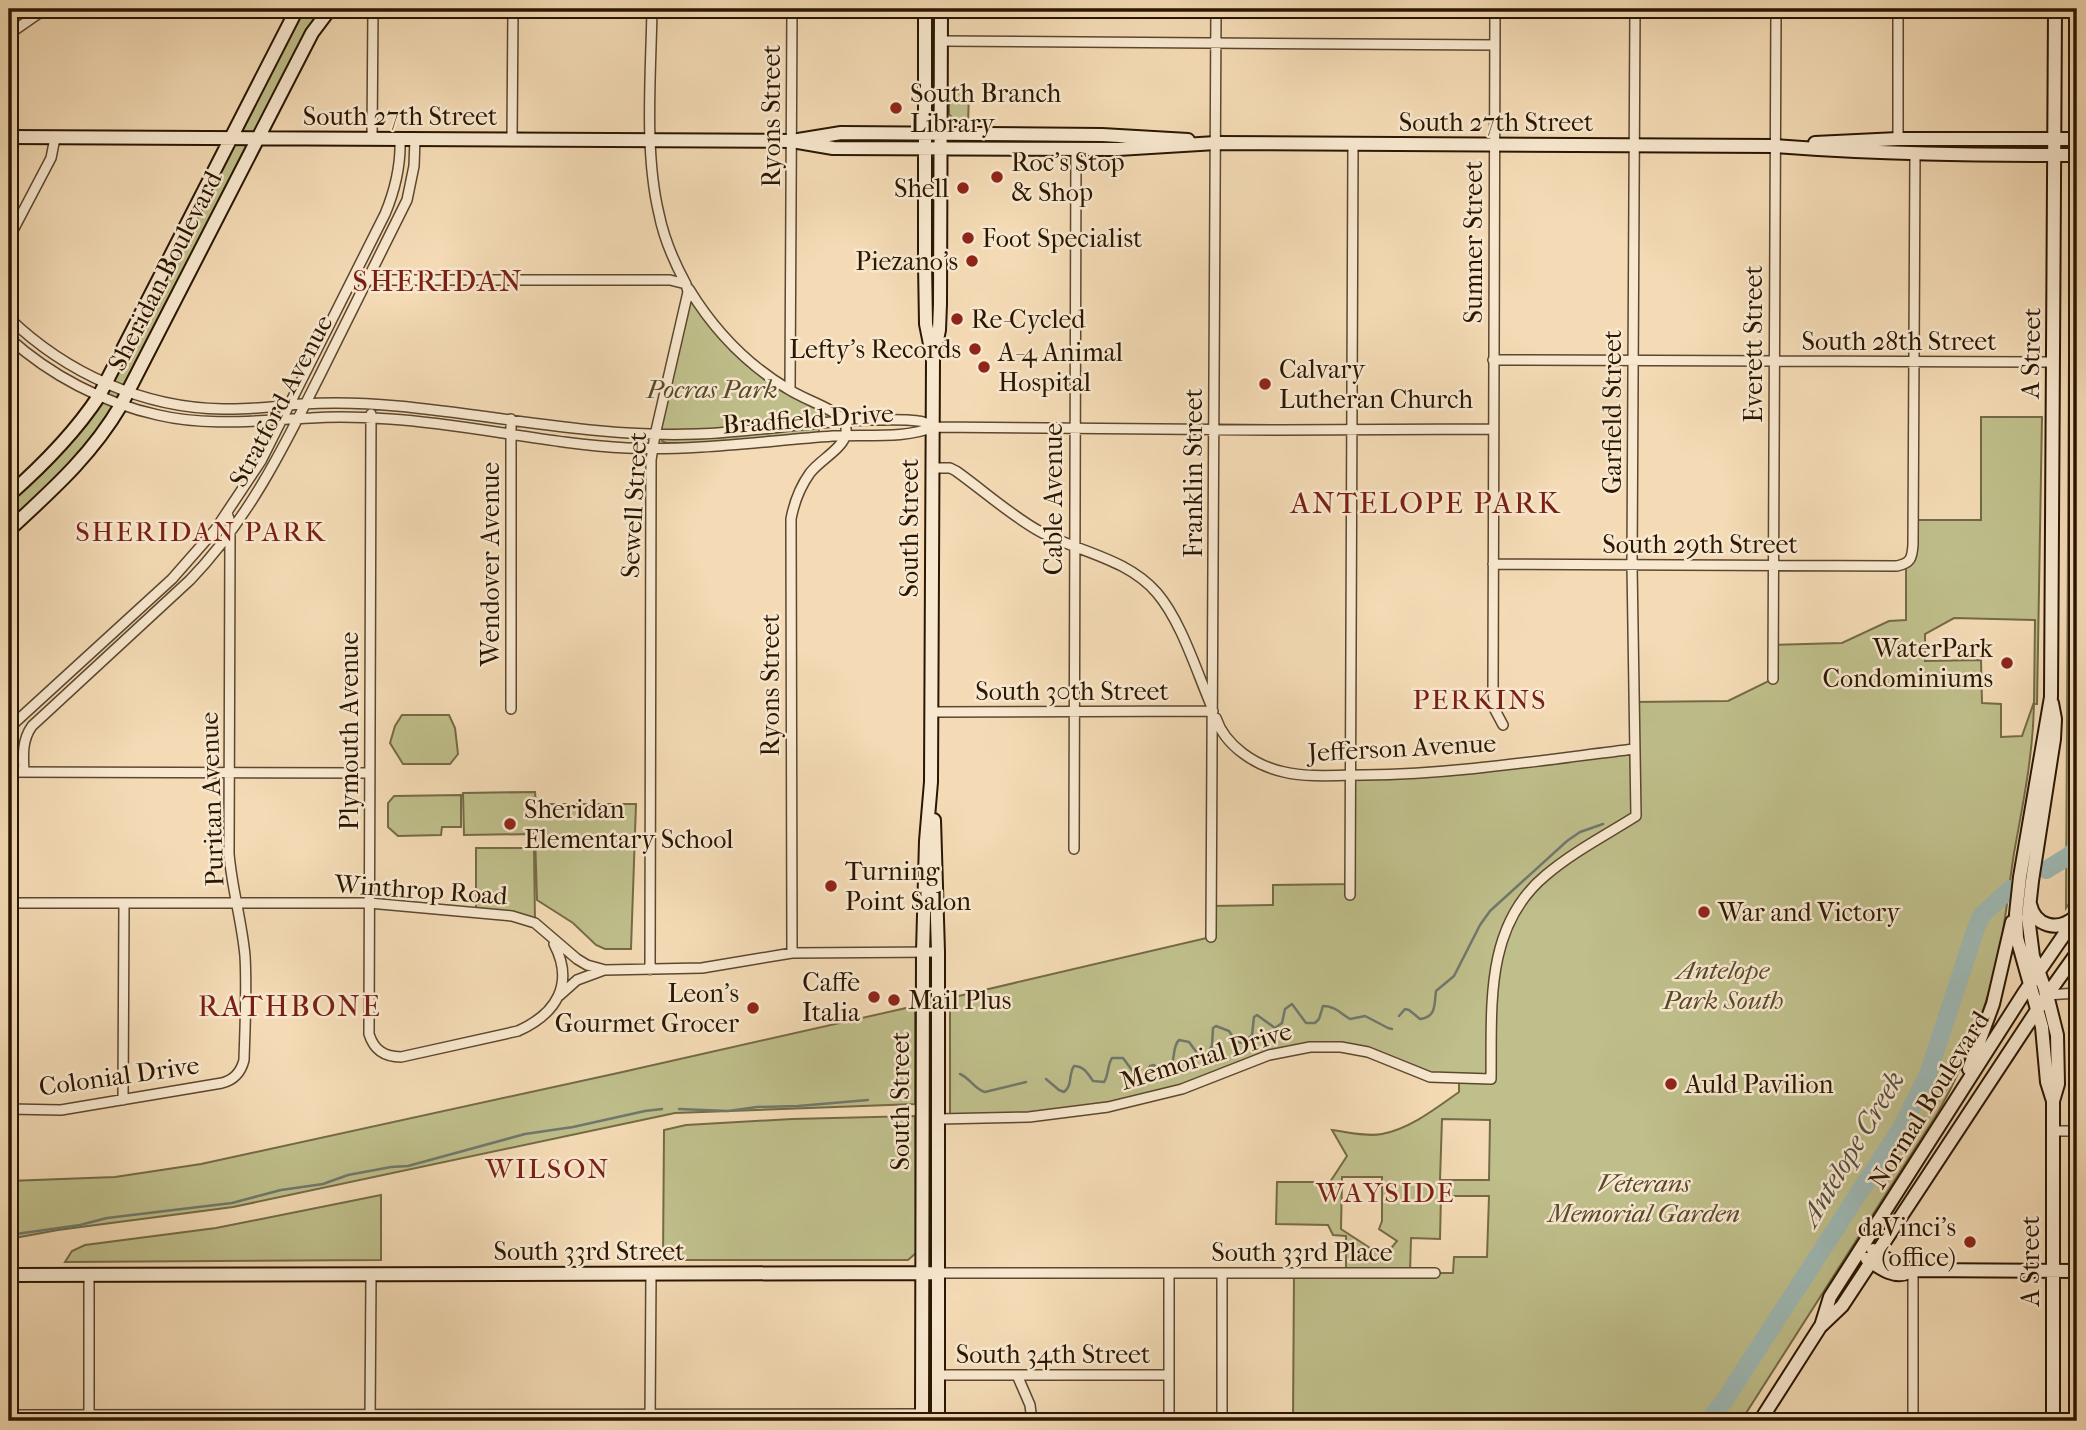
<svg xmlns="http://www.w3.org/2000/svg" width="2086" height="1430" font-family="'IM FELL French Canon',serif">
<style>
.green{fill:#bfbf8b;stroke:#746a46;stroke-width:2;fill-rule:evenodd}
.lines{fill:none;stroke-linecap:round;stroke-linejoin:round}
.stream{stroke:#70786d;stroke-width:2.5}
.river{stroke:#9eb9b5;stroke-width:18}
.street-casing{stroke:#5c472f;stroke-width:12}
.secondary-casing{stroke:#2a1602;stroke-width:16}
.street{stroke:#f8e8cf;stroke-width:9}
.secondary{stroke:#f8e8cf;stroke-width:12}
.poi-dot{fill:#8f2418;stroke:#f8e8cf;stroke-width:2.5}
.labels{text-anchor:middle;dominant-baseline:central;stroke-width:5;stroke-linejoin:round;paint-order:stroke}
.poi-label{font-size:26px;fill:#2a1602;stroke:#f8e8cf;text-anchor:start}
.street-label{font-size:26px;fill:#2a1602;stroke:#f8e8cf}
.park-label{font-size:26px;font-style:italic;fill:#57492b;stroke:#f8e8cf}
.neighbourhood-label{font-size:28px;letter-spacing:2px;fill:#7a1f14;stroke:#f8e8cf}
.water-label{font-size:28px;font-style:italic;fill:#534f41;stroke:#f8e8cf}
.quarter-label{font-size:30px;letter-spacing:2px;fill:#7a1f14;stroke:#f8e8cf}
</style>
<rect width="100%" height="100%" fill="#f4dbb5"/>
<filter id="stains"><feTurbulence type="fractalNoise" baseFrequency=".00286" numOctaves="4"/><feColorMatrix values="0 0 0 0 .2 0 0 0 0 .09 0 0 0 0 .02 0 0 0 .5 -.17"/></filter>
<radialGradient id="worn" r=".72"><stop offset=".6" stop-color="#630" stop-opacity="0"/><stop offset="1" stop-color="#630" stop-opacity=".3"/></radialGradient>
<!-- green -->
<path class="green" d="M297 9H330L107 429 9 530V495L90 409Z
M949 90H969L968 126 958 125 949 114Z
M2077 166V892L2066 908 2070 175Z
M688 292 750 362 845 421 655 435Z
M1981 417H2042L2037 704H2034C2033 756 2023 803 2014 853 2009 885 2006 917 2000 949 1987 1007 1967 1062 1937 1114L1741 1421H1293L1294 1273H1346V1236L1333 1235 1328 1225 1276 1224 1277 1182H1330L1347 1156 1332 1130C1348 1132 1366 1137 1382 1134 1411 1128 1435 1109 1459 1092V1079L1440 1078 1378 1055 1310 1047 1108 1107 950 1119V998L1211 937V906L1273 905V885L1350 884 1352 775 1420 774 1633 749V702L1728 701 1773 679V645L1842 643 1889 621 1906 620V564L1913 520H1981ZM1954 618 2035 620 2034 702 2022 736 2001 737V704L1982 703 1981 660 1925 661V634ZM1442 1119 1490 1120 1489 1180H1440ZM1342 1177H1382V1221L1379 1229 1397 1241 1384 1257 1341 1229ZM1441 1196H1489L1487 1257H1454L1453 1273H1410L1411 1238 1440 1239Z
M818 428 819 431 817 433 709 443H666L662 441 664 438Z
M402 715H449L455 728 458 754 450 764H403L390 743 395 726Z
M535 792 536 804H636L631 949H605L596 945 573 923 537 900 535 834 464 835 463 793Z
M461 795V827H442L441 835 398 836 388 827V803L394 796Z
M476 848H534L535 923 476 913Z
M915 1006V1104L675 1113 233 1207 58 1230 9 1239V1181L115 1177 201 1164 618 1073Z
M915 1116 916 1253 908 1260H663L664 1130 686 1125 792 1119Z
M381 1195V1260L65 1262 72 1251 85 1245 216 1228Z"/>
<g class="lines">
<!-- stream -->
<path class="stream" d="M1399 1016 1405 1009 1409 1010 1420 1019C1437 1017 1434 1004 1436 991L1454 976 1480 925 1490 911 1567 841 1580 832 1603 824
M960 1074C970 1078 975 1090 985 1092L1026 1082
M1046 1079 1059 1090 1064 1092C1073 1085 1068 1075 1074 1066 1084 1066 1088 1074 1093 1081L1104 1082C1109 1075 1107 1065 1112 1058H1123L1137 1077H1142L1147 1075 1150 1066 1154 1065 1158 1069 1168 1070C1177 1061 1171 1048 1179 1040L1189 1042 1200 1057 1206 1056 1212 1046 1213 1028 1216 1026 1229 1031 1236 1042 1244 1043 1252 1035 1254 1017 1257 1015 1275 1028 1282 1023 1285 1009 1292 1004 1306 1023H1315L1319 1019 1323 1006C1335 1006 1340 1013 1350 1019L1365 1016 1388 1028 1392 1029
M679 1109 728 1111 757 1107 798 1106 868 1100
M9 1235 80 1225 107 1218 232 1203 281 1190 323 1184 348 1175 391 1167 408 1166 525 1134 573 1127 645 1111 662 1109"/>
<!-- river -->
<path class="river" d="M2046 870 2067 857 2077 849
M1708 1421 1724 1401 1901 1128 1912 1107 1928 1074 1976 928 1982 915 2010 889"/>
<!-- street casing -->
<g class="street-casing">
<path id="street" d="M1495 9 1493 693 1495 710 1503 725
M9 34 45 9
M941 41 1495 45
M372 139 373 9
M512 139 513 9
M1898 139V9
M9 238 51 158 55 138
M363 280H670L686 284
M689 289C714 330 746 364 788 389 807 401 829 406 845 421 846 426 847 433 845 437 840 450 819 461 810 473 800 487 794 503 791 519L792 953
M9 318C66 373 143 408 223 409 249 410 275 406 302 404 333 402 366 403 397 406 497 415 596 438 697 434 755 432 812 421 871 420 886 420 903 419 918 421 923 421 928 424 932 427
M9 338C50 375 103 403 158 415 209 427 259 420 311 418 337 416 364 417 390 419 470 424 547 444 627 448 696 451 764 441 833 436 861 434 909 439 932 427L1282 430 1493 429
M1493 360 2053 362
M790 390 792 9
M371 414 369 1034C374 1050 384 1057 401 1057L518 1031C556 1014 575 984 554 944
M932 468H950L956 471C984 491 1009 514 1039 531 1078 552 1127 558 1157 593 1181 621 1196 670 1211 705
M1493 564 1897 566C1911 563 1912 558 1913 545L1915 154
M1773 679 1776 9
M511 709V419
M931 712 1213 711
M1216 718C1225 746 1256 766 1284 772 1309 778 1338 775 1364 775 1454 774 1544 760 1634 749
M9 728 172 579 215 530 261 461 385 214C395 190 401 166 400 139
M9 772 369 773
M24 772C23 755 22 740 32 726L190 580C248 520 284 447 321 373 350 315 379 257 407 200L414 166 415 139
M1074 849 1076 149
M1350 895 1353 144
M9 903H369L512 916 535 923 577 959 587 965 605 970 702 968 792 953 938 952
M1211 937 1216 9
M650 970 651 460 655 435 688 292 686 284C674 262 664 239 659 214 644 152 651 73 652 9
M2044 993 2047 995 2077 993
M559 996 577 980 604 970
M123 1100 124 904
M9 1109 61 1110 222 1083C234 1080 241 1072 244 1060 245 1026 247 990 245 956 242 922 232 889 229 854L230 533V522L227 513
M939 1119 1029 1117 1108 1107 1182 1089 1269 1055 1310 1047H1341L1368 1052 1430 1077 1491 1079C1492 1007 1484 926 1546 875 1573 852 1606 835 1636 816L1632 565 1635 9
M2053 1131H2077
M937 1273H1435
M938 1375H1169
M1017 1375 1030 1405 1032 1421
M9 1415 922 1414
M89 1420V1275
M370 1421 371 1275
M650 1421 651 1274
M1169 1421V1274
M1222 1421V1273
M1913 1421V1270"/>
</g>
<!-- secondary casing -->
<g class="secondary-casing">
<path id="secondary" d="M9 137 792 141 841 133 1102 135 1188 140
M792 141 833 148 1118 149 1216 143 1775 146C1876 154 1976 155 2077 155
M1815 143 1898 139H2077
M934 355 939 330 940 304 941 9
M9 495C43 465 74 434 99 396L297 9
M9 530C52 490 91 456 121 405L312 33 330 9
M2052 703 2055 719 2054 739 2032 881 2028 917 2033 956 2047 995 2057 1035 2058 1084 2053 1101
M934 820 938 952V1421
M2030 904C2035 926 2057 932 2074 918
M1969 1069 1993 1004 2012 922
M1873 1250 1896 1265 1913 1270 2077 1271
M1867 1259C1880 1268 1894 1279 1910 1272
M9 1275 937 1273
M1821 1326 1830 1297 2024 993 2077 916
M922 1421 923 952 926 841 931 782 933 359 926 324 925 264V9
M1760 1421 1820 1327 1842 1306 2047 995 2077 953
M2053 1421V1101L2047 1082 2042 1027 2017 938 2016 914 2020 877 2051 697 2055 9"/>
</g>
<!-- street -->
<use href="#street" class="street"/>
<!-- secondary -->
<use href="#secondary" class="secondary"/>
</g>
<!-- markers -->
<g class="poi-dot">
<circle cx="896" cy="108" r="7"/>
<circle cx="997" cy="177" r="7"/>
<circle cx="963" cy="188" r="7"/>
<circle cx="968" cy="238" r="7"/>
<circle cx="972" cy="261" r="7"/>
<circle cx="957" cy="319" r="7"/>
<circle cx="975" cy="349" r="7"/>
<circle cx="984" cy="367" r="7"/>
<circle cx="1265" cy="384" r="7"/>
<circle cx="2007" cy="663" r="7"/>
<circle cx="510" cy="824" r="7"/>
<circle cx="831" cy="886" r="7"/>
<circle cx="1704" cy="912" r="7"/>
<circle cx="874" cy="997" r="7"/>
<circle cx="894" cy="1000" r="7"/>
<circle cx="753" cy="1008" r="7"/>
<circle cx="1671" cy="1084" r="7"/>
<circle cx="1970" cy="1242" r="7"/>
</g>
<g class="labels">
<!-- poi labels -->
<g class="poi-label">
<text x="910" y="93">South Branch<tspan x="910" dy="30">Library</tspan></text>
<text x="1011" y="162">Roc's Stop<tspan x="1011" dy="30">&amp; Shop</tspan></text>
<text x="949" y="188" text-anchor="end">Shell</text>
<text x="982" y="238">Foot Specialist</text>
<text x="958" y="261" text-anchor="end">Piezano's</text>
<text x="971" y="319">Re-Cycled</text>
<text x="961" y="349" text-anchor="end">Lefty's Records</text>
<text x="998" y="352">A-4 Animal<tspan x="998" dy="30">Hospital</tspan></text>
<text x="1279" y="369">Calvary<tspan x="1279" dy="30">Lutheran Church</tspan></text>
<text x="1993" y="648" text-anchor="end">WaterPark<tspan x="1993" dy="30">Condominiums</tspan></text>
<text x="524" y="809">Sheridan<tspan x="524" dy="30">Elementary School</tspan></text>
<text x="845" y="871">Turning<tspan x="845" dy="30">Point Salon</tspan></text>
<text x="1718" y="912">War and Victory</text>
<text x="860" y="982" text-anchor="end">Caffe<tspan x="860" dy="30">Italia</tspan></text>
<text x="739" y="993" text-anchor="end">Leon's<tspan x="739" dy="30">Gourmet Grocer</tspan></text>
<text x="908" y="1000">Mail Plus</text>
<text x="1685" y="1084">Auld Pavilion</text>
<text x="1956" y="1227" text-anchor="end">daVinci's<tspan x="1956" dy="30">(office)</tspan></text>
</g>
<!-- street labels -->
<g class="street-label">
<text x="400" y="116">South 27th Street</text>
<text transform="translate(771 116) rotate(-90)">Ryons Street</text>
<text x="1496" y="122">South 27th Street</text>
<text transform="translate(1473 242) rotate(-90)">Sumner Street</text>
<text transform="translate(165 271) rotate(-63)">Sheridan Boulevard</text>
<text x="1899" y="341">South 28th Street</text>
<text transform="translate(1753 344) rotate(-90)">Everett Street</text>
<text transform="translate(2031 353) rotate(-89)">A Street</text>
<text transform="translate(281 401) rotate(-62)">Stratford Avenue</text>
<text transform="translate(1612 412) rotate(-90)">Garfield Street</text>
<text transform="translate(808 419) rotate(-4)">Bradfield Drive</text>
<text transform="translate(1193 473) rotate(-90)">Franklin Street</text>
<text transform="translate(1053 499) rotate(-90)">Cable Avenue</text>
<text transform="translate(634 505) rotate(-87)">Sewell Street</text>
<text transform="translate(909 528) rotate(-90)">South Street</text>
<text x="1700" y="544">South 29th Street</text>
<text transform="translate(490 564) rotate(-90)">Wendover Avenue</text>
<text transform="translate(770 685) rotate(-90)">Ryons Street</text>
<text x="1072" y="691">South 30th Street</text>
<text transform="translate(349 731) rotate(-90)">Plymouth Avenue</text>
<text transform="translate(1402 748) rotate(-3)">Jefferson Avenue</text>
<text transform="translate(212 799) rotate(-92)">Puritan Avenue</text>
<text transform="translate(421 890) rotate(4)">Winthrop Road</text>
<text transform="translate(1206 1056) rotate(-17)">Memorial Drive</text>
<text transform="translate(119 1076) rotate(-8)">Colonial Drive</text>
<text transform="translate(1929 1100) rotate(-58)">Normal Boulevard</text>
<text transform="translate(900 1101) rotate(-90)">South Street</text>
<text x="589" y="1251">South 33rd Street</text>
<text x="1302" y="1252">South 33rd Place</text>
<text transform="translate(2030 1261) rotate(-90)">A Street</text>
<text x="1053" y="1354">South 34th Street</text>
</g>
<!-- park labels -->
<g class="park-label">
<text x="712" y="389">Pocras Park</text>
<text x="1723" y="970">Antelope<tspan x="1723" dy="30">Park South</tspan></text>
<text x="1644" y="1183">Veterans<tspan x="1644" dy="30">Memorial Garden</tspan></text>
</g>
<!-- neighbourhood labels -->
<g class="neighbourhood-label">
<text x="201" y="531">SHERIDAN PARK</text>
<text x="1480" y="699">PERKINS</text>
<text x="548" y="1168">WILSON</text>
<text x="1386" y="1192">WAYSIDE</text>
</g>
<!-- water labels -->
<g class="water-label">
<text transform="translate(1852 1148) rotate(-59)">Antelope Creek</text>
</g>
<!-- quarter labels -->
<g class="quarter-label">
<text x="438" y="281">SHERIDAN</text>
<text x="1426" y="503">ANTELOPE PARK</text>
<text x="290" y="1006">RATHBONE</text>
</g>
</g>
<!-- margin -->
<rect width="2086" height="1430" fill="none" stroke="#f4dbb5" stroke-width="35"/>
<rect x="10" y="10" width="2065" height="1409" fill="none" stroke="#2a1602" stroke-width="3.5"/>
<rect x="18" y="18" width="2051" height="1395" fill="none" stroke="#2a1602" stroke-width="2"/>
<rect width="100%" height="100%" filter="url(#stains)"/>
<rect width="100%" height="100%" fill="url(#worn)"/>
</svg>
